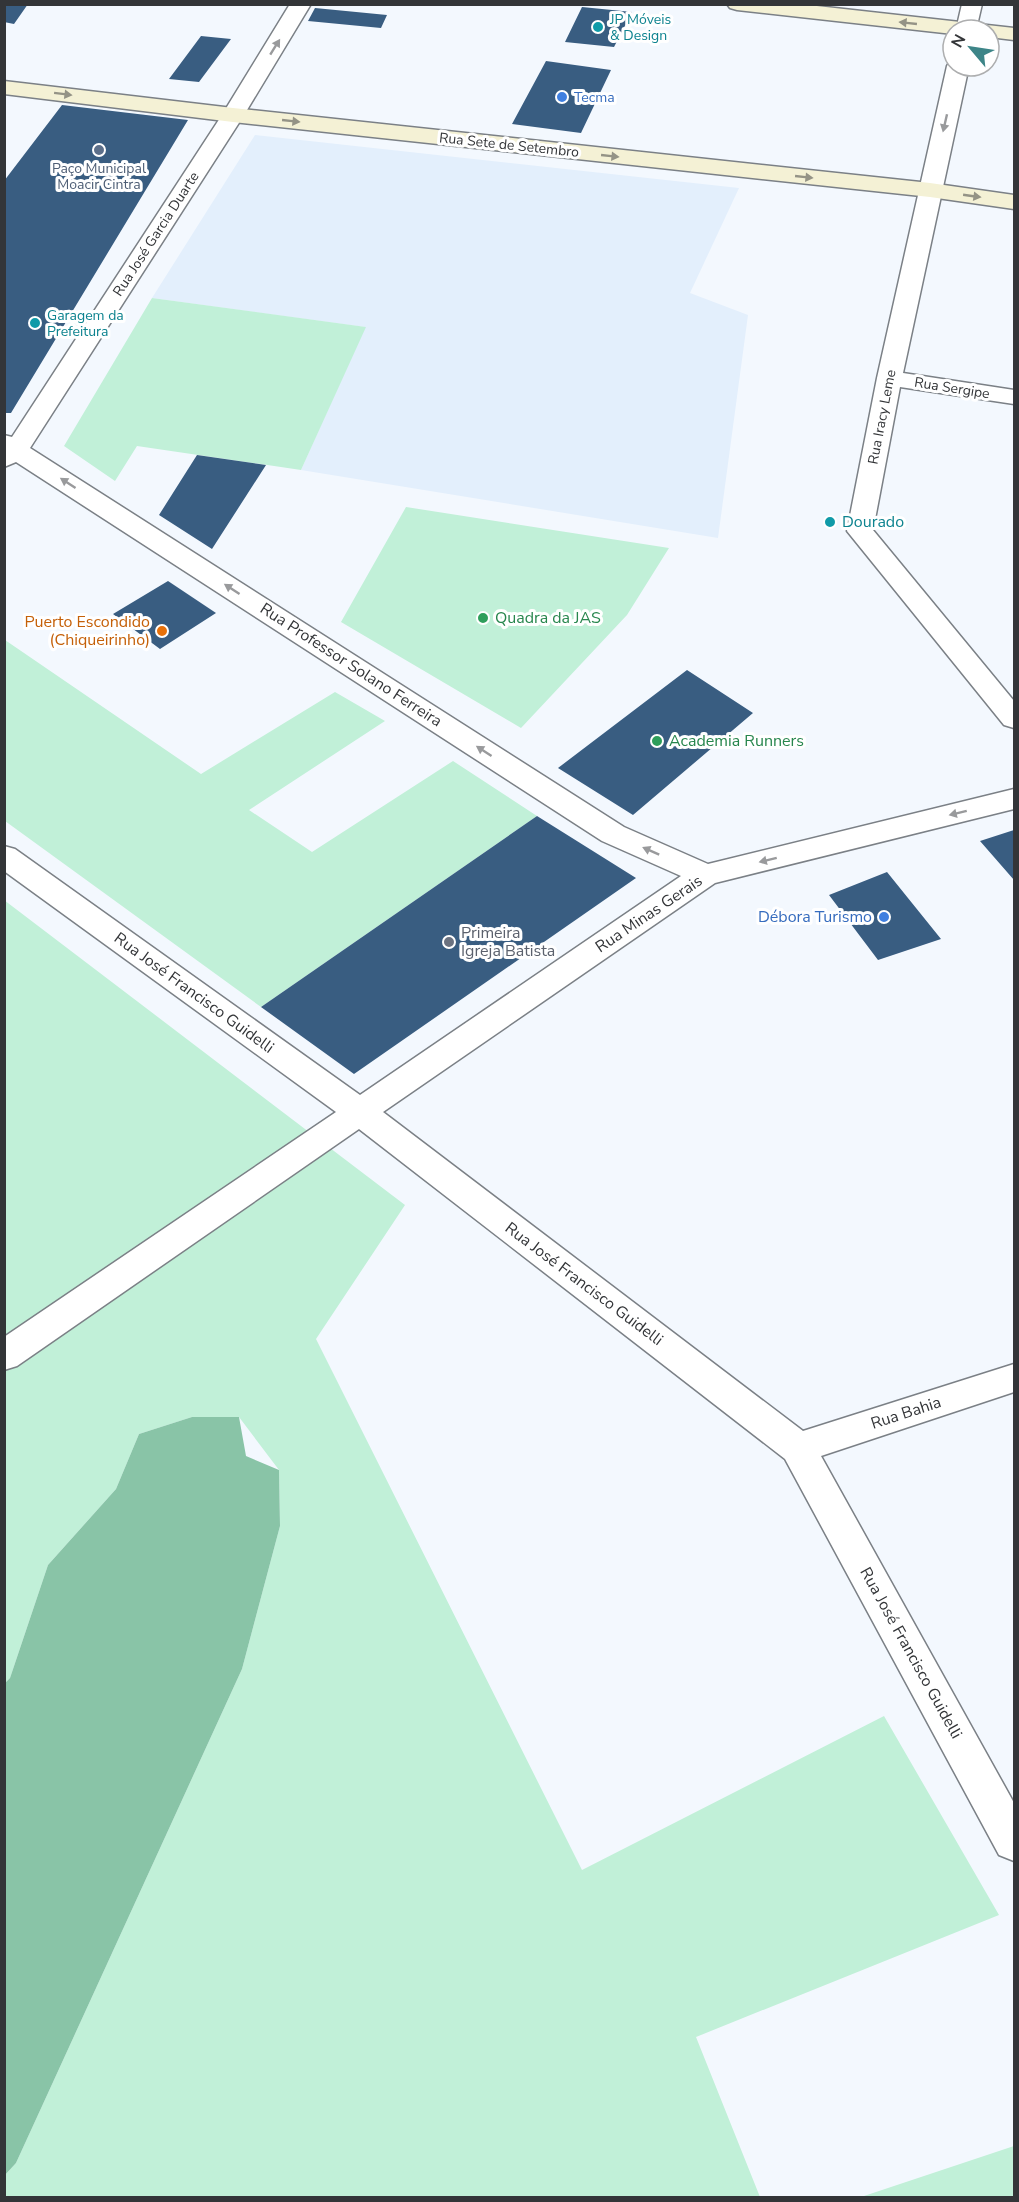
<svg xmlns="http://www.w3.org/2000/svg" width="1019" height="2202" font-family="'Nunito Sans',sans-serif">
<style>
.built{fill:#e3effc}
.green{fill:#c1f0d8}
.forest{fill:#89c4a7}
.building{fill:#395d81}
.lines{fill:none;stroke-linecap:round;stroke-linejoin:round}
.minor-casing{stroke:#7b8086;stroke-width:3}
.secondary-casing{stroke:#7b8086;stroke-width:3}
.minor{fill:#fff;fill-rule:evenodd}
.secondary{fill:#f4f1d5;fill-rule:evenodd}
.oneway{fill:#949386}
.oneway2{fill:#999a9c}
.culture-dot{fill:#0f9aa8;stroke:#fff;stroke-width:2}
.shop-dot{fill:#3f7fe0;stroke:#fff;stroke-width:2}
.service-dot{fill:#5c6f8a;stroke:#fff;stroke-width:2}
.leisure-dot{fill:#2e9e5b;stroke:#fff;stroke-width:2}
.food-dot{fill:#e8710a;stroke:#fff;stroke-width:2}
.worship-dot{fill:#6b7280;stroke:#fff;stroke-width:2}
.labels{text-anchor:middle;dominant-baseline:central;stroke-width:6;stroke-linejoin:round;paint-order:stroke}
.far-culture-label{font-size:14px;fill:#0d838f;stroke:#fff;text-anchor:start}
.far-shop-label{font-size:14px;fill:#366cbe;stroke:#fff;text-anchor:start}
.far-street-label{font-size:14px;fill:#333538;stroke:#fff}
.far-service-label{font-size:14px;fill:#4e5e75;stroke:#fff}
.culture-label{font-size:16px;fill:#0d838f;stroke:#fff;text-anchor:start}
.leisure-label{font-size:16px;fill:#27864d;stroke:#fff;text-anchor:start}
.food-label{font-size:16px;fill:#c56008;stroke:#fff;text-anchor:end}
.street-label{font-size:16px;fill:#333538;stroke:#fff}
.shop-label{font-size:16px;fill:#366cbe;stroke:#fff;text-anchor:end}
.worship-label{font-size:16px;fill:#5b616d;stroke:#fff;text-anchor:start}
</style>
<rect width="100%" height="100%" fill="#f3f8fe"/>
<!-- built -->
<path class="built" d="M255 135 739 188 690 293 748 315 718 538 301 470 365 327 152 298Z"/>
<!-- green -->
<path class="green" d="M152 298 366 327 301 470 137 446 115 481 64 446Z
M406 507 669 548 627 615 521 728 341 622Z
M5 640 201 774 335 692 385 721 249 810 312 852 453 761 537 816 261 1007 5 821Z
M4 900 405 1205 316 1339 582 1870 884 1716 999 1915 696 2037 760 2197H5V2175L16 2163 242 1669 280 1526 279 1470 239 1417H192L139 1434 116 1489 48 1565 10 1678 5 1683Z
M1014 2146V2197H861Z"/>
<!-- forest -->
<path class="forest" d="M192 1417H239L246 1456 279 1470 280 1526 242 1669 16 2163 5 2175V1683L10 1678 48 1565 116 1489 139 1434Z"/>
<!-- building -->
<path class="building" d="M4 4H28L14 24 4 22Z
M582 7 632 12 614 47 565 42Z
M315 8 387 15 381 28 308 21Z
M201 36 231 39 199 82 169 79Z
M546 61 611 70 581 133 512 124Z
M62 105 188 120 11 413H4V181Z
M197 455 266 465 212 549 159 515Z
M168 581 216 613 160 649 113 614Z
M687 670 753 713 633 815 558 768Z
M537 816 636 878 354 1074 261 1007Z
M1014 830V880L980 841Z
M887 872 941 939 878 960 829 895Z"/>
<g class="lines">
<!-- minor casing -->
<g class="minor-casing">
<path id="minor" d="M290 4H311L244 115 30 448 624 827 708 864 1014 789V809L715 883 383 1112 803 1431 1014 1364V1392L821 1456 1014 1803V1861L999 1855 785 1459 359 1129 17 1366 4 1370V1337L336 1112 4 871V846L15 849 360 1095 681 876 602 841 16 462 4 467V435L12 437 222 115Z
M962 4H982L976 30H956Z
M950 61H953V66H969L903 373 1014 390V404L900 387 873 530 1014 701V728L1004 725 847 531 877 378 947 66Z"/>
</g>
<!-- secondary casing -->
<g class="secondary-casing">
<path id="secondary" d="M727 4H799L1014 28V40L989 37V30H953V34L737 10 730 8Z
M4 81 233 108 930 183 1014 195V209L930 197 233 122 4 94Z"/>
</g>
<!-- minor -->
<use href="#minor" class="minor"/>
<!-- secondary -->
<use href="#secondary" class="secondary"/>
</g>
<!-- one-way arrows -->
<defs><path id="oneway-solid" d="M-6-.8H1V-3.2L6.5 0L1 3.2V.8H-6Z" transform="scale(1.5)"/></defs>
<g class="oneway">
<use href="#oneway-solid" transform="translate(908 23) rotate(-174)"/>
<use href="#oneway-solid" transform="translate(63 94) rotate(7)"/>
<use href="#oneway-solid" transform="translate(291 121) rotate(6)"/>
<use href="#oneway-solid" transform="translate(610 156) rotate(6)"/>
<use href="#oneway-solid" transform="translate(804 177) rotate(6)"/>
<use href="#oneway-solid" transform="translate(972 196) rotate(8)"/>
</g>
<g class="oneway2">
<use href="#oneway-solid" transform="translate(275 47) rotate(-58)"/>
<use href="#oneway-solid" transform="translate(945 123) rotate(103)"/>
<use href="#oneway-solid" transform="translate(68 483) rotate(-147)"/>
<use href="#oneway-solid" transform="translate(232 589) rotate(-147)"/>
<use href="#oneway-solid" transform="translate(484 751) rotate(-147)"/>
<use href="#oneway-solid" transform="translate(958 813) rotate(166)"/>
<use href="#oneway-solid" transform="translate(651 851) rotate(-156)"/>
<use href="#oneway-solid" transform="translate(768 860) rotate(166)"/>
</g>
<!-- markers -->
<g class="culture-dot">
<circle cx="598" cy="27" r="6"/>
<circle cx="35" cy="323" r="6"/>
<circle cx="830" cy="522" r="6"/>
</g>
<g class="shop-dot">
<circle cx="562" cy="97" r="6"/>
<circle cx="884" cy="917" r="6"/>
</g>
<circle class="service-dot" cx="99" cy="150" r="6"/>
<g class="leisure-dot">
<circle cx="483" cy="618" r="6"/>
<circle cx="657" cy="741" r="6"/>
</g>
<circle class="food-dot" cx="162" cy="631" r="6"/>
<circle class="worship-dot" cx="449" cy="942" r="6"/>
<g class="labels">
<!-- far-culture labels -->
<g class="far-culture-label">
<text x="610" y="19">JP Móveis<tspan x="610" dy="16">&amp; Design</tspan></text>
<text x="47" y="315">Garagem da<tspan x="47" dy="16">Prefeitura</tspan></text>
</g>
<!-- far-shop labels -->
<g class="far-shop-label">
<text x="574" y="97">Tecma</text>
</g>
<!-- far-street labels -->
<g class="far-street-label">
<text transform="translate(509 145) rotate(6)">Rua Sete de Setembro</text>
<text transform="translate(156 234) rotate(-57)">Rua José Garcia Duarte</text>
<text transform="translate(952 388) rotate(9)">Rua Sergipe</text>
<text transform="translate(882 417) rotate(-79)">Rua Iracy Leme</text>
</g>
<!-- far-service labels -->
<g class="far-service-label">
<text x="99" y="168">Paço Municipal<tspan x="99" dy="16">Moacir Cintra</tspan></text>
</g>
<!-- culture labels -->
<g class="culture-label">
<text x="842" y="522">Dourado</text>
</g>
<!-- leisure labels -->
<g class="leisure-label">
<text x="495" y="618">Quadra da JAS</text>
<text x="669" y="741">Academia Runners</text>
</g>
<!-- food labels -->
<g class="food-label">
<text x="150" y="622">Puerto Escondido<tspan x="150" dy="18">(Chiqueirinho)</tspan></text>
</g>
<!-- street labels -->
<g class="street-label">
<text transform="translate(351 665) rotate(33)">Rua Professor Solano Ferreira</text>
<text transform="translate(649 914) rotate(-34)">Rua Minas Gerais</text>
<text transform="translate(194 993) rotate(36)">Rua José Francisco Guidelli</text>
<text transform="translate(584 1284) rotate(37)">Rua José Francisco Guidelli</text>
<text transform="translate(906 1413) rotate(-18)">Rua Bahia</text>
<text transform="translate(911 1653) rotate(61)">Rua José Francisco Guidelli</text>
</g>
<!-- shop labels -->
<g class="shop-label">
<text x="872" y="917">Débora Turismo</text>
</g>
<!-- worship labels -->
<g class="worship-label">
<text x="461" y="933">Primeira<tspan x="461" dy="18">Igreja Batista</tspan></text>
</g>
</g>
<!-- border -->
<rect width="1019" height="2202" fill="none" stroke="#333538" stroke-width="12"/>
<!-- north arrow -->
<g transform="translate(971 48) rotate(299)"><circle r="28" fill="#ffffff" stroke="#adaeaf" stroke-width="1.5"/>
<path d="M0-4.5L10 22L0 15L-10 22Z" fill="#3d8588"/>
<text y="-9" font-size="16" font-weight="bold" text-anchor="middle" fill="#333538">N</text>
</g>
</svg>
